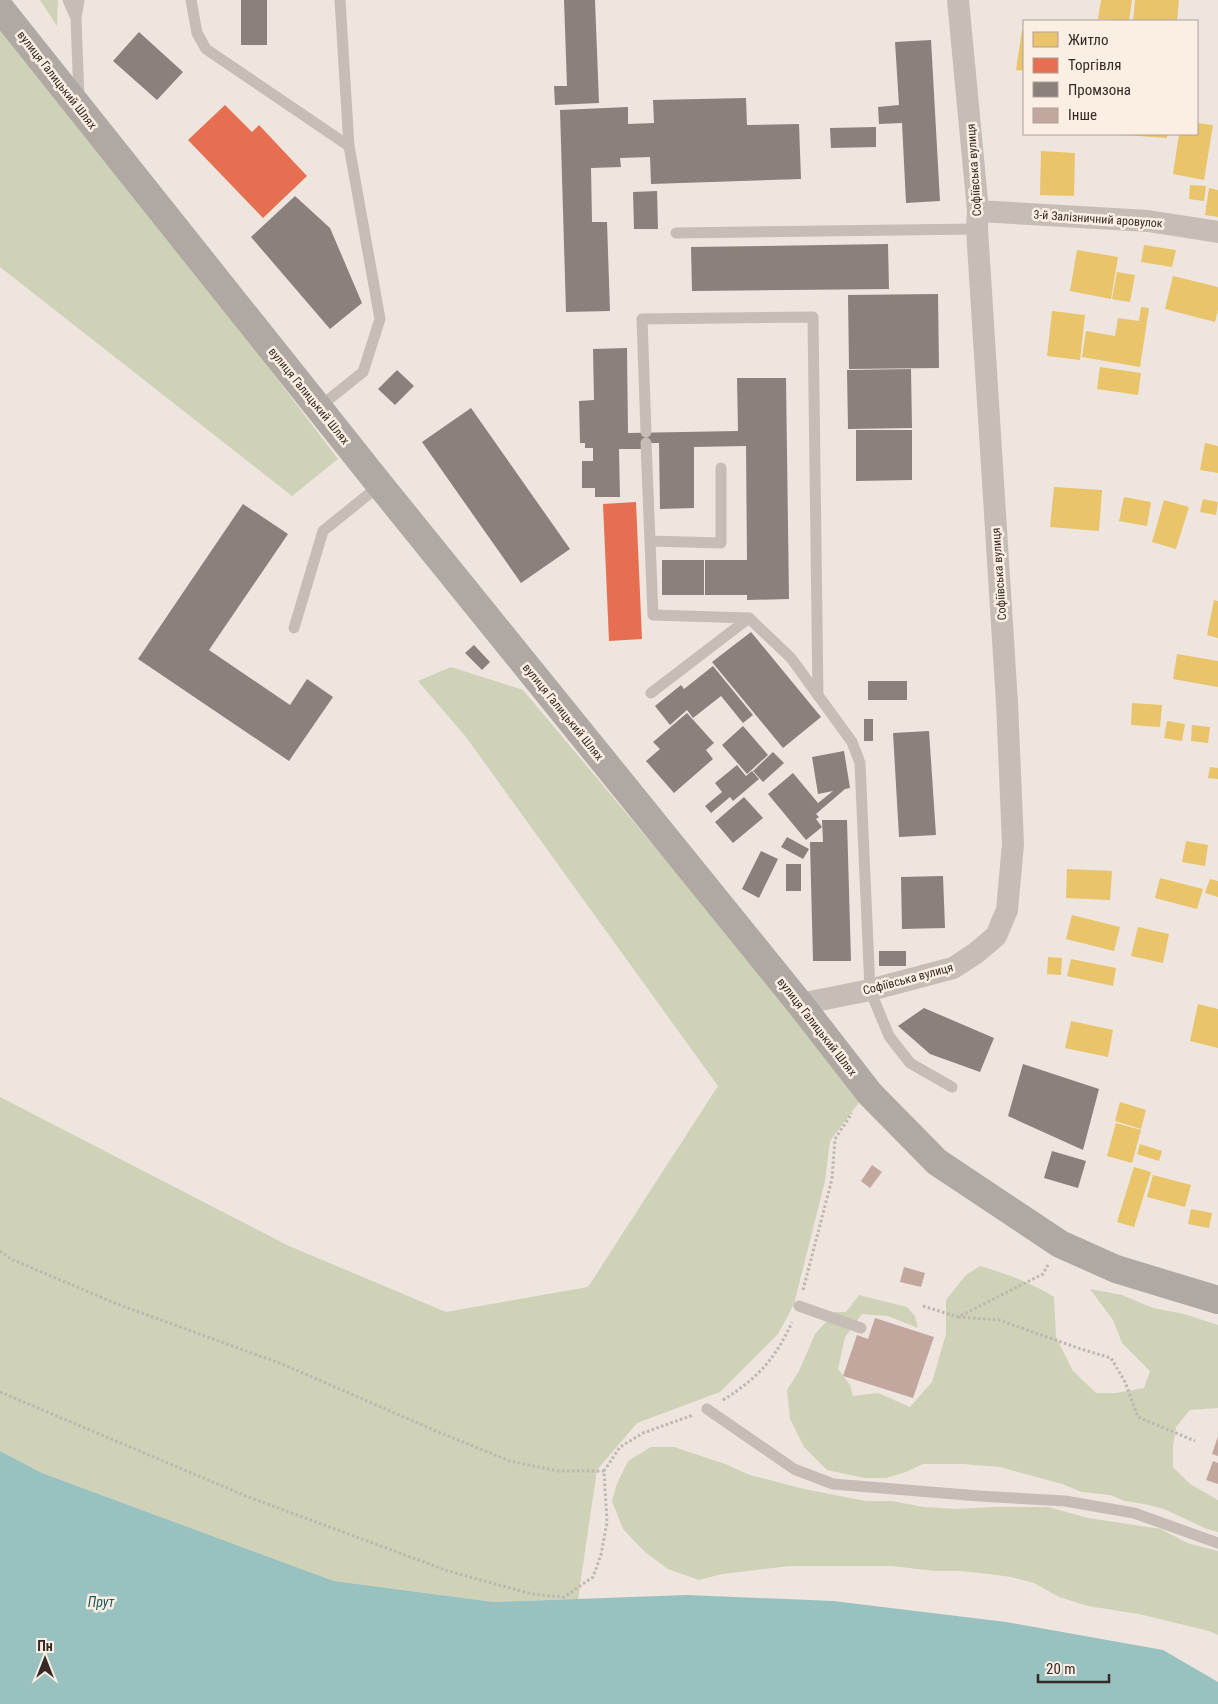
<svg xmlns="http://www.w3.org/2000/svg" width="1218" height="1704" font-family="'Roboto Condensed',sans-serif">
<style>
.green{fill:#cfd2b7}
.water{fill:#99c1bf}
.homes{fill:#e9c46a}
.shops{fill:#e76f51}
.industry{fill:#8a817c}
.building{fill:#c2a79e}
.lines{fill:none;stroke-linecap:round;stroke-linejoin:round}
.path{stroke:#beb6b0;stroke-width:3;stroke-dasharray:2.5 2.5;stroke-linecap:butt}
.service{stroke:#c6bdb7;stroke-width:11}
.minor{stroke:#c6bdb7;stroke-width:22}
.trunk{stroke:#b0a8a2;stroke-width:28}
.labels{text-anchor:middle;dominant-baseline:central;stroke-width:5;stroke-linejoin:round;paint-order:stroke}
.street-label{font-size:12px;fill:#362a26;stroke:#fbefe4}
.water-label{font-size:14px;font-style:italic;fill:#185a5b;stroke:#fbefe4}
</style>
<rect width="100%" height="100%" fill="#ede5de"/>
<!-- green -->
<path class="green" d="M40 0H58L57 26Z
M0 14 338 459 292 496 0 267Z
M451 667 523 690 864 1096 830 1141 825 1181 794 1304 778 1334 720 1392 637 1423 597 1470 578 1599 494 1602 334 1581 42 1473 0 1451V1097L289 1246 446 1312 588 1287 718 1086 466 737 418 681Z
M980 1266C1007 1274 1030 1282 1054 1297L1056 1337 1073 1371 1096 1393H1116L1144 1388 1150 1371 1122 1343 1113 1320 1090 1289 1122 1295 1153 1308 1184 1314 1218 1325V1408L1190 1410 1176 1427 1173 1447V1467L1190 1484 1218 1500V1532L1207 1529 1164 1509 1144 1504 1125 1501 1110 1495 1082 1492 1062 1484 1000 1467 963 1464H923L906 1472 886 1478H864L827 1470 804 1447 790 1419 787 1390 799 1371 815 1334 835 1312H846L859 1295 907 1307 915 1316 918 1328 888 1316 862 1314 845 1337 838 1369 850 1385 853 1396 878 1393 910 1407 932 1382 946 1334V1300L966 1275Z
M651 1447H674L725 1464 750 1475 804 1489 866 1501H892L923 1507 957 1509 994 1507H1048L1088 1518 1161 1529 1187 1543 1218 1551V1635L1209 1631 1139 1614 1088 1606 1059 1597 1034 1583 1011 1577 989 1574 960 1571H935L892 1566H790L722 1574 699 1580 668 1569 645 1552 623 1529 612 1501 617 1484 628 1461Z"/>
<!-- water -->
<path class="water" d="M0 1451 42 1473 334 1581 494 1602 687 1595 833 1601 1006 1622 1163 1650 1218 1682V1704H0Z"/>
<!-- homes -->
<path class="homes" d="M1101 0H1132L1129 21 1098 19Z
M1135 0H1179L1177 21H1133Z
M1022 30 1024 31V71L1016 70Z
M1197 123 1213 125 1204 180 1173 174 1179 134H1197Z
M1124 134H1167V138L1124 135Z
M1041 151 1075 153 1074 196 1040 195Z
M1190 185 1206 186 1204 201 1189 199Z
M1209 188 1218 190V217L1205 215Z
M1144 245 1176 250 1172 267 1141 262Z
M1077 250 1118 257 1111 299 1070 291Z
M1117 272 1135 275 1130 302 1112 299Z
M1173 276 1218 287V310L1215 322 1165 309Z
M1141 307 1149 308 1140 367 1082 357 1086 331 1115 336 1118 318 1139 321Z
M1052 311 1085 315 1080 360 1047 356Z
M1100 367 1141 373 1138 395 1097 389Z
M1205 443 1218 446V473L1200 470Z
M1054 487 1102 490 1099 531 1050 527Z
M1124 497 1151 502 1147 526 1119 521Z
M1203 499 1218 502 1216 515 1200 512Z
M1164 500 1189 507 1176 549 1152 542Z
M1214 600 1218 601V638L1207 635Z
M1177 654 1218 661V687L1173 679Z
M1132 703 1162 705 1160 727 1131 725Z
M1167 721 1185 724 1182 741 1164 738Z
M1192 725 1210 727 1208 743 1191 741Z
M1210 767 1218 768V779L1208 778Z
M1186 841 1208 845 1205 866 1182 862Z
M1067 869 1112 871 1110 900 1066 898Z
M1160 878 1203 889 1197 909 1155 898Z
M1210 879 1218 881V897L1205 893Z
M1072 915 1120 927 1114 951 1066 939Z
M1138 927 1169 934 1163 963 1131 956Z
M1048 957 1062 958 1061 975 1047 974Z
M1071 959 1116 968 1113 986 1067 976Z
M1198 1004 1218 1009V1048L1190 1041Z
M1071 1021 1113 1030 1108 1057 1065 1048Z
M1120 1102 1146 1110 1141 1129 1115 1121Z
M1116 1123 1141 1130 1132 1163 1107 1156Z
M1140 1144 1162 1151 1159 1161 1137 1154Z
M1134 1167 1151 1172 1134 1227 1117 1222Z
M1153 1175 1191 1185 1185 1207 1147 1197Z
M1191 1209 1212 1213 1209 1228 1188 1224Z"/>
<!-- shops -->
<path class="shops" d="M225 105 252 132 259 125 307 176 263 218 188 140Z
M636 502 642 639 609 641 603 504Z"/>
<!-- industry -->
<path class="industry" d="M241 0H267V45H241Z
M564 0H595L599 103 555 105 554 86H567Z
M139 32 183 72 157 100 113 61Z
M931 40 940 201 906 203 902 123 879 124 878 107 899 105 895 42Z
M746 98 747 125 799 124 801 179 651 184 650 157 620 158 621 167 591 168 592 222H607L610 311 566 312 560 110 628 107V124L654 123 653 100Z
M876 127V147L831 148 830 128Z
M657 191 658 229H634L633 192Z
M295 196 330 228 362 303 330 329 251 237Z
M888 244 889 289 692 291 691 247Z
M938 294 939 368 849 369 848 295Z
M627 348 628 433 738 431 737 378H786L789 599 747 600V595H705V560H747L746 446 694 447V508L660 509 659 443H641V449H619L620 497H595V488H582V461H593V448H585V443H580L579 401 594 400 593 349Z
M911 369 912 428 848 429 847 370Z
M397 370 414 386 395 405 378 389Z
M471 408 570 549 521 583 422 442Z
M856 430H912V480L856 481Z
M243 504 288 534 209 650 290 705 307 679 333 697 289 761 138 659Z
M662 560H704V595H662Z
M751 632 821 717 783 748 712 662Z
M474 645 490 662 482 670 465 653Z
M713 666 753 715 743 723 721 696 693 718 687 710 670 725 655 706 681 685 684 689Z
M868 681H907V700H868Z
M687 713 714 743 706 750 713 759 674 793 646 761 660 749 653 742Z
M864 719H873V741H864Z
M743 726 768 755 747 774 722 745Z
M929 731 936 835 899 837 893 733Z
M844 751 850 788 845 789 816 814 819 817 816 819 822 827 806 840 768 794 793 773 818 803 833 791 818 794 812 757Z
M773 752 784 763 763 782 753 771Z
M737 765 746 776 752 771 759 779 733 801 730 797 711 813 705 806 722 792 715 783Z
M744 797 763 818 733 843 715 822Z
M822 820H847L851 961H813L810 842H823Z
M787 837 809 849 803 859 781 847Z
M761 851 778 859 759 898 742 889Z
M786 864H801V891H786Z
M943 876 945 928 902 929 901 877Z
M879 951H906V966H879Z
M924 1008 994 1038 980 1072 930 1054 898 1026Z
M1023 1064 1099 1089 1083 1150 1008 1116Z
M1052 1151 1086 1161 1078 1188 1044 1178Z"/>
<!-- building -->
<path class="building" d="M872 1165 882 1172 870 1188 861 1181Z
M904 1267 925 1273 921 1287 900 1282Z
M875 1318 934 1337 913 1398 843 1376 857 1335 868 1339Z
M1218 1436V1456L1212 1454Z
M1213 1461 1218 1463V1484L1206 1480Z"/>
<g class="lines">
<!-- path -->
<path class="path" d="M0 1251 11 1259 117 1304 282 1364 443 1434 510 1461 558 1471H604
M803 1290 832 1179 835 1139 852 1113
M923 1306 958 1317 1043 1274 1048 1265
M958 1317 999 1320 1081 1349 1111 1358 1125 1382 1138 1417 1195 1441
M0 1392 246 1496 448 1571 532 1594 564 1597 593 1577 601 1555 607 1522 604 1471 620 1447 643 1433 693 1415
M723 1400C757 1379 776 1358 792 1322"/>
<!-- service -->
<path class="service" d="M68 0 76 18
M79 0 76 18 79 99
M191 0 197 33 206 49 349 146
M676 233 977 229
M318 408 363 372 380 319 349 146 340 0
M646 432 642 319 813 317 818 696
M646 443 653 615 749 618 791 658 852 742 860 763 870 990 889 1036 910 1063 952 1087
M650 541 721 543V468
M294 628 323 531 380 485
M651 693 749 618
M799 1306 861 1328
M707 1409 794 1469 833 1484 979 1496 1065 1501 1134 1513 1218 1543"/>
<!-- minor -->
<path class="minor" d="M978 211 1148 221 1218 232
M800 1004 870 990 953 968 976 953 996 936 1007 910 1013 844 1007 703 977 229 978 211 958 0"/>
<!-- trunk -->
<path class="trunk" d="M0 8 380 485 800 1004 870 1094 937 1162 1060 1244 1116 1269 1218 1300"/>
</g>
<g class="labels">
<!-- street labels -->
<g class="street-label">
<text transform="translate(57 80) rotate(52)">вулиця Галицький Шлях</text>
<text transform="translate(974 170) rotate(-94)">Софіївська вулиця</text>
<text transform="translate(1098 219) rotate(4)">3-й Залізничний аровулок</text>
<text transform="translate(309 396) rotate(51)">вулиця Галицький Шлях</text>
<text transform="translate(999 574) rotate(-94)">Софіївська вулиця</text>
<text transform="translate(563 712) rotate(51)">вулиця Галицький Шлях</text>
<text transform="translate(908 979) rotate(-15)">Софіївська вулиця</text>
<text transform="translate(817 1027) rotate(52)">вулиця Галицький Шлях</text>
</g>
<!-- water labels -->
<g class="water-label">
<text x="101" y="1602">Прут</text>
</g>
</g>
<!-- legend -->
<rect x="1023" y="20" width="175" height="115" fill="#fbefe4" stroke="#aca098"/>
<rect x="1033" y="32" width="25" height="15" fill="#e9c46a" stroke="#aca098"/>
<text x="1068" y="45" font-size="15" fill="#362a26">Житло</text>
<rect x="1033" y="58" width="25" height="15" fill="#e76f51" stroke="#aca098"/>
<text x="1068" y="70" font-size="15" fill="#362a26">Торгівля</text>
<rect x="1033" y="82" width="25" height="15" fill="#8a817c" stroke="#aca098"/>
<text x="1068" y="95" font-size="15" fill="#362a26">Промзона</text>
<rect x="1033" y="108" width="25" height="15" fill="#c2a79e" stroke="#aca098"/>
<text x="1068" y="120" font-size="15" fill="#362a26">Інше</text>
<!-- north arrow -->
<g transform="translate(45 1659)" stroke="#fbefe4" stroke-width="4" paint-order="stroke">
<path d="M0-4L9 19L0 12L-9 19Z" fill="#362a26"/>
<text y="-8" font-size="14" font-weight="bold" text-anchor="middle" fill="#362a26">Пн</text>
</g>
<!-- scale -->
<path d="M1038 1674v8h71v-8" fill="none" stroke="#362a26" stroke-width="2.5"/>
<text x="1046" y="1674" font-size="15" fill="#362a26" stroke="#fbefe4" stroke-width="4" paint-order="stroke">20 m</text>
</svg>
